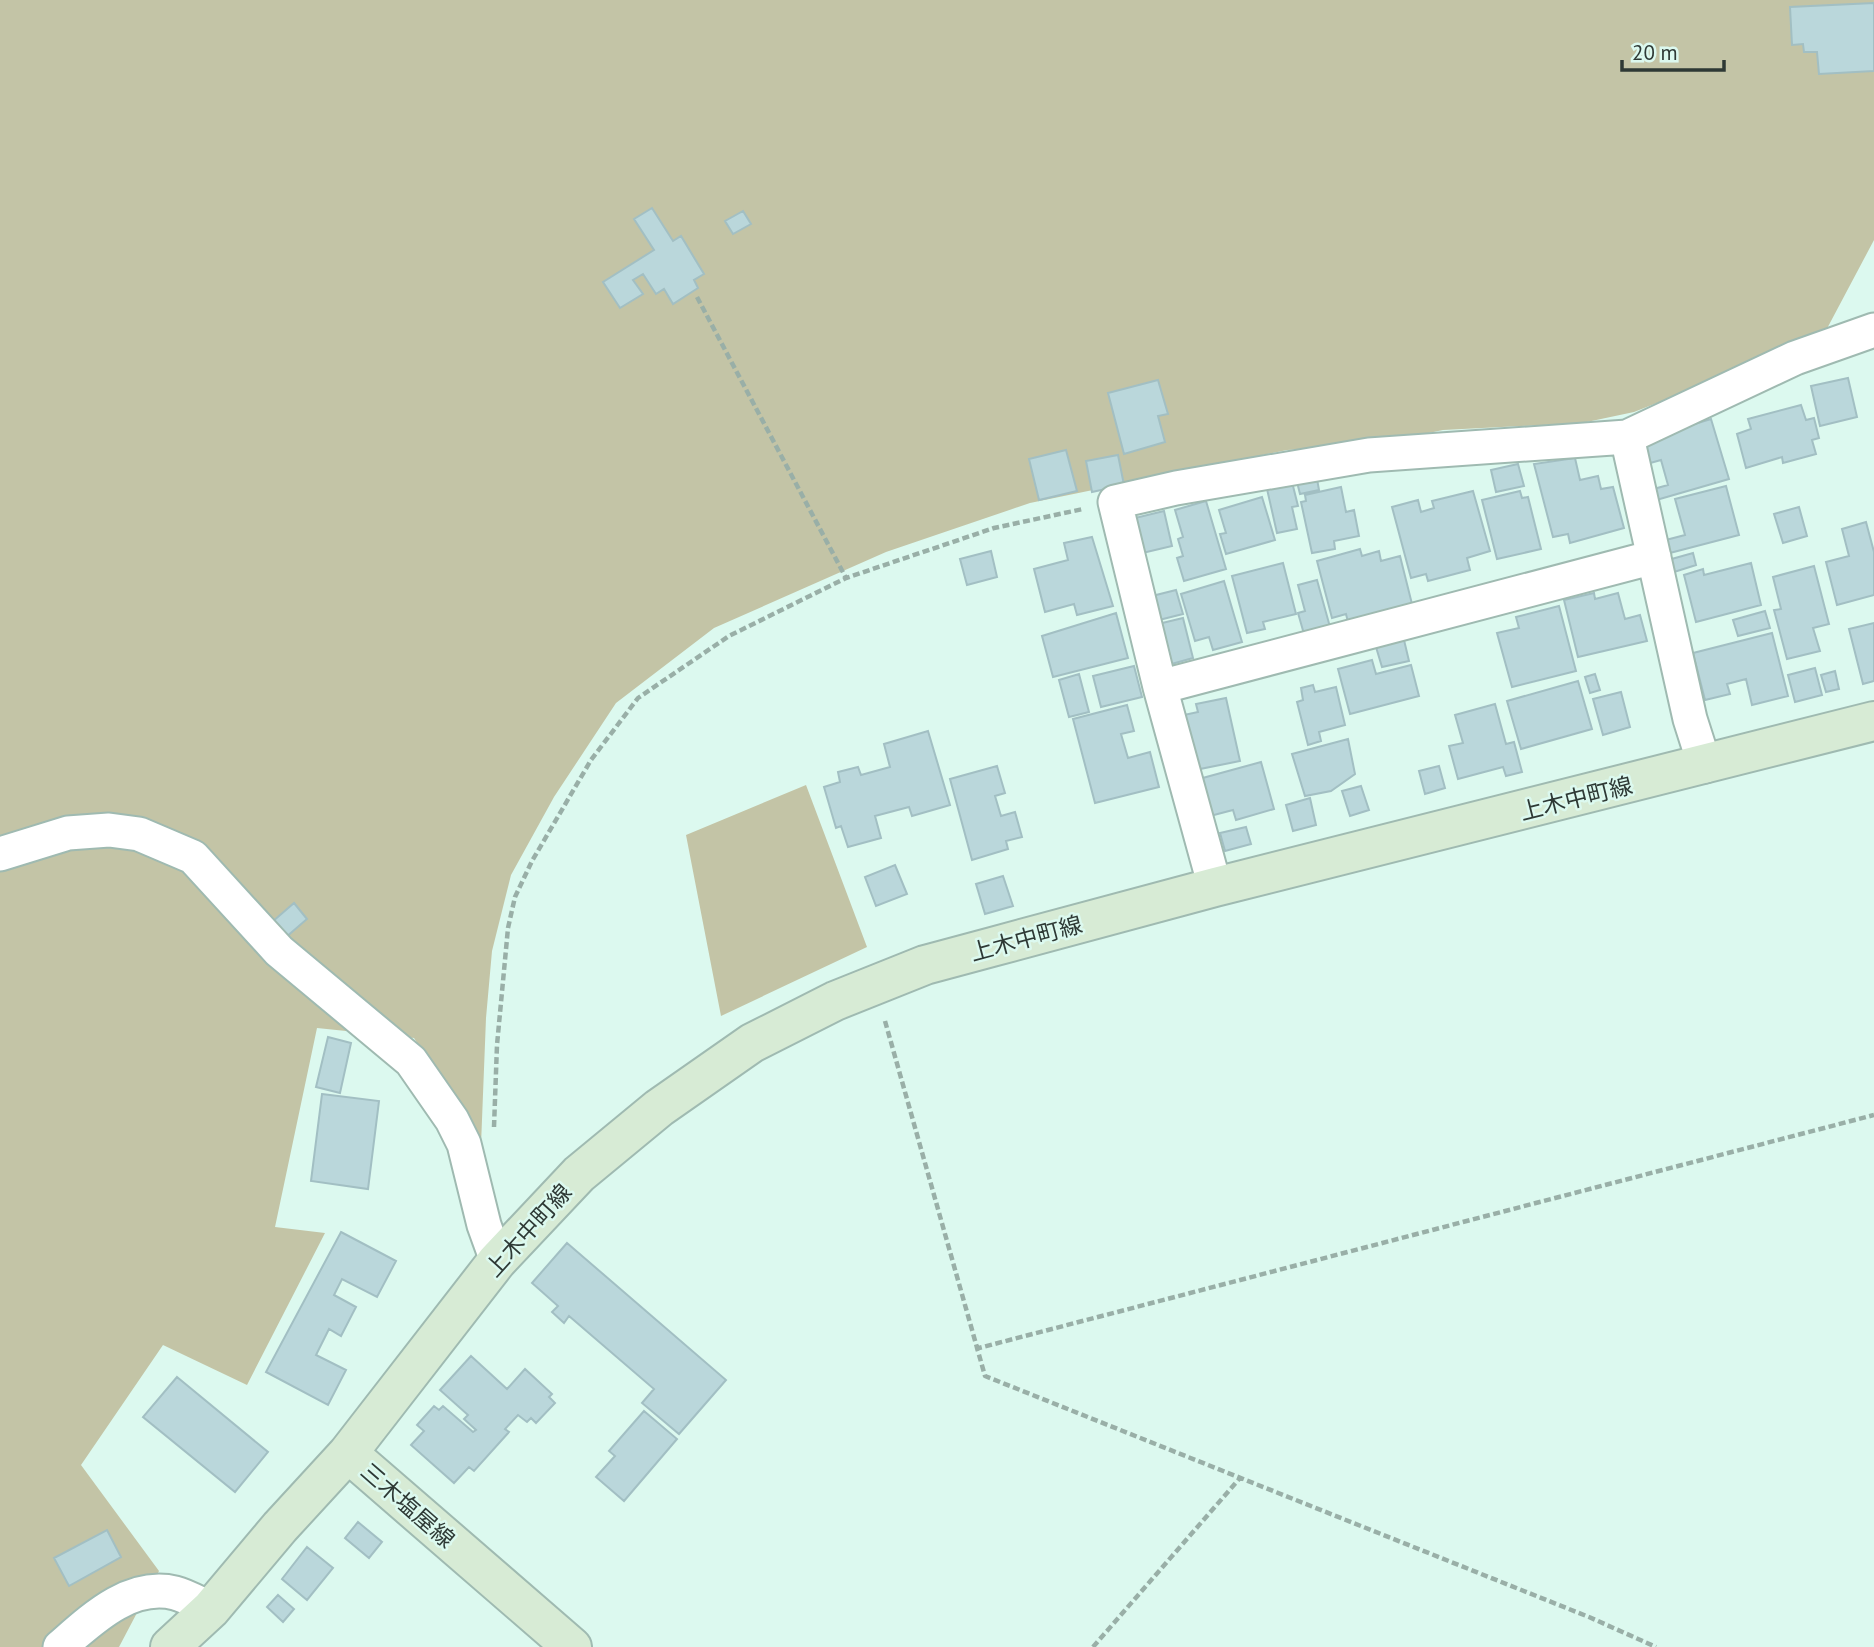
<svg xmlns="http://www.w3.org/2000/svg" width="1874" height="1647" font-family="'PT Sans','Noto Sans JP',sans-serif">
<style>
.green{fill:#c3c4a6}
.building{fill:#bad7db;stroke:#a2bfc3;stroke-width:2}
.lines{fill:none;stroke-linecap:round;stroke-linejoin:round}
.street-casing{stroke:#9fbab1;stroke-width:37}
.secondary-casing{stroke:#9fbab1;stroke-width:42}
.path{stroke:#99afa7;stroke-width:4.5;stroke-dasharray:7 3.5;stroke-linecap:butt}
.street{stroke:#fff;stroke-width:33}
.secondary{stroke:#d7ebd5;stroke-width:38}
.labels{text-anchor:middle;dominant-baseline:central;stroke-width:5;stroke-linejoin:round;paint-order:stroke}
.street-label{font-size:23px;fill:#2e3935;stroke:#dcf9ef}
</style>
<rect width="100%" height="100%" fill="#dcf9ef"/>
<!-- green -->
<path class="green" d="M0 0H1874V240L1822 338 1634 412 1582 423 1443 430 1371 445 1287 450 1030 503 886 552 714 628 616 703 554 797 511 875 492 951 486 1018 481 1145 414 1038 317 1028 275 1227 325 1233 247 1385 163 1345 81 1465 159 1571 119 1647H0Z
M806 785 867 947 721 1016 686 835Z"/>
<!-- building -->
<path class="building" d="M1874 3V71L1819 74 1817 52H1804L1803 44 1792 45 1790 7Z
M652 208 673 241 681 236 704 274 694 280 698 288 673 304 664 289 656 294 643 274 633 280 643 294 620 308 603 282 654 250 634 219Z
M743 211 751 224 733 234 725 221Z
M1848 378 1857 417 1820 426 1811 386Z
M1158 380 1168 414 1158 416 1165 442 1124 454 1108 393Z
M1801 405 1806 420 1814 418 1819 438 1812 440 1816 454 1783 463 1782 457 1746 468 1737 434 1751 429 1748 419Z
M1711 419 1729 479 1653 501 1650 490 1668 485 1661 460 1643 465 1635 442Z
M1066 450 1077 491 1039 500 1029 459Z
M1118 455 1124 485 1092 492 1086 461Z
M1575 458 1580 480 1598 476 1601 489 1613 487 1624 528 1570 543 1568 534 1553 537 1534 464Z
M1518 464 1524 486 1496 492 1491 470Z
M1317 479 1319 490 1300 494 1297 482Z
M1292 482 1298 506 1292 507 1297 529 1277 533 1267 489Z
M1726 486 1739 535 1666 554 1662 541 1685 535 1675 499Z
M1341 487 1346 512 1354 510 1359 536 1334 541 1335 549 1312 553 1301 502 1306 501 1305 495Z
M1473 491 1490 551 1467 558 1470 570 1428 581 1426 574 1411 578 1392 507 1418 500 1421 512 1434 508 1432 501Z
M1520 491 1522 498 1528 497 1541 549 1497 559 1482 500Z
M1262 497 1275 540 1226 554 1220 534 1226 533 1219 510Z
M1206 501 1226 569 1184 581 1177 558 1183 556 1178 539 1183 537 1175 510Z
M1799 507 1807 536 1783 543 1774 514Z
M1164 511 1172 546 1134 555 1131 519Z
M1866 522 1874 552V595L1837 605 1826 562 1849 556 1842 529Z
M1092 537 1113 606 1077 615 1074 604 1045 612 1034 569 1068 560 1064 543Z
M1360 549 1362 556 1379 551 1381 561 1400 556 1412 604 1348 622 1346 614 1332 618 1317 561Z
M991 551 997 577 967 585 960 559Z
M1693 553 1696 565 1671 573 1668 560Z
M1283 563 1296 614 1263 622 1265 629 1247 633 1232 576Z
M1751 563 1761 605 1696 622 1684 575 1703 569 1704 575Z
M1814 566 1829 624 1813 628 1820 651 1787 659 1774 610 1781 609 1773 577Z
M1317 580 1330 627 1304 634 1298 613 1305 611 1298 585Z
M1224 581 1242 642 1213 650 1209 637 1195 641 1181 594Z
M1176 590 1183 614 1155 621 1148 597Z
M1594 593 1595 599 1618 593 1625 619 1640 615 1647 641 1578 657 1564 600Z
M1559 606 1576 671 1512 687 1497 633 1519 628 1516 617Z
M1765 611 1770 628 1738 636 1733 620Z
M1116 613 1128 658 1053 677 1042 636Z
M1183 618 1193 658 1168 665 1158 624Z
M1874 623V681L1863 684 1849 629Z
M1772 633 1788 696 1752 705 1746 679 1727 684 1730 694 1705 700 1693 653Z
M1404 640 1409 661 1382 667 1376 647Z
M1372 660 1376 674 1411 665 1419 696 1350 714 1338 669Z
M1134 666 1142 697 1101 707 1093 676Z
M1815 668 1822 695 1795 702 1788 675Z
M1835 671 1839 689 1826 692 1821 675Z
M1079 674 1089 712 1069 717 1059 680Z
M1595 674 1600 690 1590 693 1585 677Z
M1578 681 1592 729 1521 749 1507 701Z
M1313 685 1315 692 1336 687 1345 725 1319 732 1321 741 1308 745 1297 702 1303 700 1301 688Z
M1621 692 1630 727 1603 735 1593 699Z
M1226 698 1240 761 1195 770 1184 715 1198 712 1196 704Z
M1495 704 1506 744 1514 742 1522 772 1506 776 1503 767 1458 779 1449 746 1463 743 1455 715Z
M1127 705 1134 731 1121 734 1128 758 1150 752 1159 787 1095 803 1073 719Z
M928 731 950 805 912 816 909 807 875 816 881 838 848 847 841 826 836 828 824 787 840 782 838 772 858 767 861 775 890 767 884 744Z
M1348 739 1355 774 1331 791 1305 796 1292 754Z
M1261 762 1274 809 1236 820 1233 810 1210 816 1199 779Z
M997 766 1005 793 995 796 1001 816 1015 812 1022 837 1006 841 1008 849 972 860 950 779Z
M1439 766 1445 788 1425 794 1419 771Z
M1361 786 1369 810 1350 816 1342 791Z
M1310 798 1316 825 1293 831 1286 805Z
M1246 827 1251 844 1225 851 1220 833Z
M895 865 907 894 876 906 865 877Z
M1003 876 1013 906 985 914 976 884Z
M294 903 307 919 285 938 272 922Z
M328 1037 351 1043 340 1093 316 1087Z
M322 1094 379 1101 368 1189 311 1181Z
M341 1232 396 1261 377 1297 342 1279 334 1295 356 1307 341 1336 329 1329 316 1355 346 1370 328 1405 266 1372Z
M567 1243 726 1380 679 1434 642 1403 654 1389 569 1316 564 1323 552 1312 558 1306 532 1283Z
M471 1356 507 1389 525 1369 552 1394 549 1397 555 1403 536 1423 531 1418 527 1422 518 1415 505 1429 509 1432 474 1471 469 1467 454 1483 411 1445 424 1431 417 1425 434 1406 439 1410 443 1406 473 1432 476 1430 464 1419 468 1415 440 1390Z
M177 1377 268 1452 235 1492 143 1417Z
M644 1411 677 1439 624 1501 596 1477 615 1456 609 1451Z
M358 1522 382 1542 369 1558 345 1538Z
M107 1530 121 1557 69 1586 54 1558Z
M307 1547 333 1568 307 1600 282 1579Z
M278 1595 294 1609 283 1622 267 1607Z"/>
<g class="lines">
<!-- street casing -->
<g class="street-casing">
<path id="street" d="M1627 437 1690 719 1705 766
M1160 687 1654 557
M0 854 68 833 109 830 139 834 193 857 279 951 411 1061 452 1120 464 1144 484 1225 497 1261
M1215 887 1160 687 1115 502 1176 488 1369 455 1627 437 1795 358 1874 330
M60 1647C91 1620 130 1582 175 1593 187 1596 200 1604 211 1609"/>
</g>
<!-- secondary casing -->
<g class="secondary-casing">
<path id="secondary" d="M348 1453 497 1261 579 1174 659 1108 752 1043 835 1001 925 965 992 947 1215 887 1874 721
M170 1647 211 1609 280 1527 348 1453 572 1647"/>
</g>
<!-- path -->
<path class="path" d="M697 297 846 578
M885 1021 985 1376 1589 1617 1656 1647
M494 1127 497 1045 508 928 515 897 532 861 591 760 638 698 729 636 846 578 994 528 1083 509
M975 1349 1874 1115
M1093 1647 1240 1478"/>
<!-- street -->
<use href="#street" class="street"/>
<!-- secondary -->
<use href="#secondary" class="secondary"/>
</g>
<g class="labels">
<!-- street labels -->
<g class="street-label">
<text transform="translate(1576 798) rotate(-14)">上木中町線</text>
<text transform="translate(1026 938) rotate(-15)">上木中町線</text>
<text transform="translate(528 1230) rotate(-48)">上木中町線</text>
<text transform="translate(408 1505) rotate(41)">三木塩屋線</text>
</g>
</g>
<!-- scale -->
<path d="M1622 60v10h102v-10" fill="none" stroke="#2e3935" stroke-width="3.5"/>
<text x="1632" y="60" font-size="21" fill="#2e3935" stroke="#dcf9ef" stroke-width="5" paint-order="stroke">20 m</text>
</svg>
